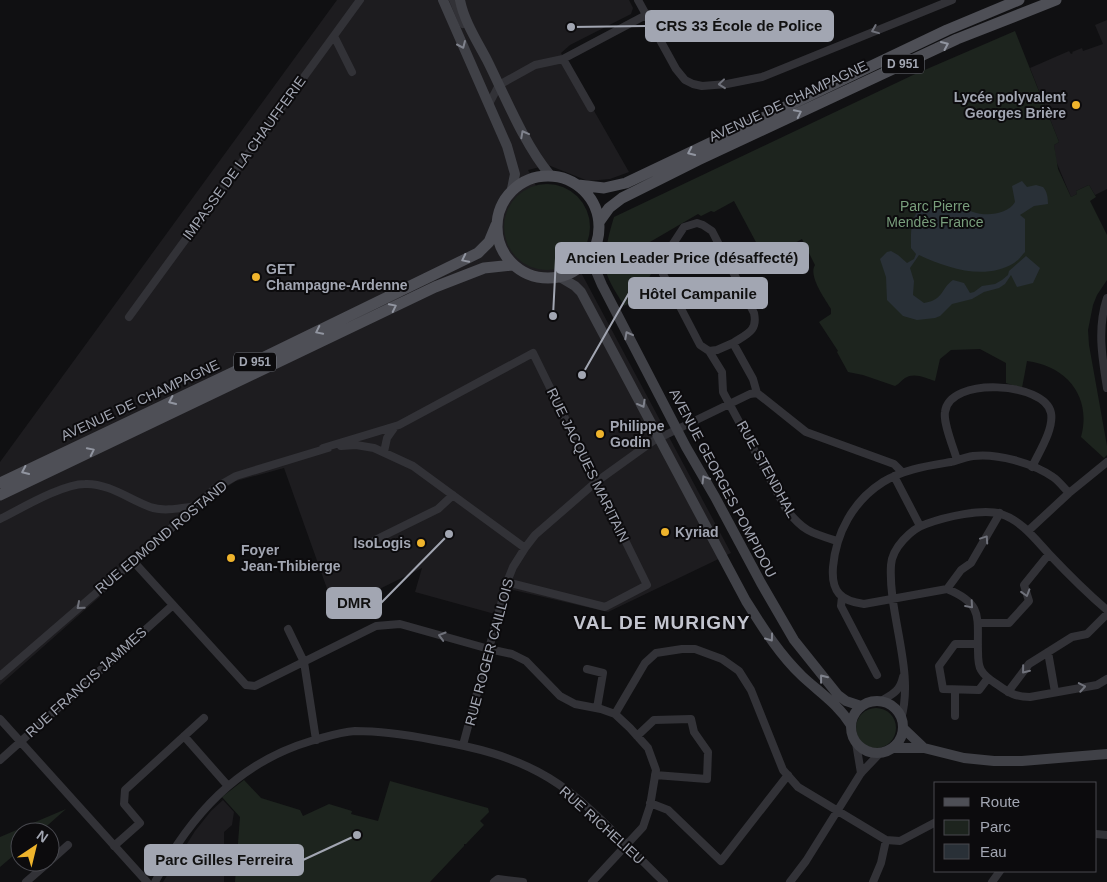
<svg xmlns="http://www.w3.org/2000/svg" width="1107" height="882" font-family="Helvetica,sans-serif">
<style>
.built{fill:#1d1c1f}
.green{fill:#1d241e}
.water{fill:#293037}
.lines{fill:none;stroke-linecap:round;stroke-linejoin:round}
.minor{stroke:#323237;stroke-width:8}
.secondary{stroke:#404147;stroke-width:10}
.primary{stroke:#4e4f56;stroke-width:11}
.oneway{stroke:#70727b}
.oneway2{stroke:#80838d}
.oneway3{stroke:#9195a0}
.poi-dot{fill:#efb42c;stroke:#0c0b0d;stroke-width:2}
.labels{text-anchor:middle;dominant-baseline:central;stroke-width:4;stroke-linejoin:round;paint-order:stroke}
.shield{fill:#0c0b0d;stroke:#757880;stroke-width:1}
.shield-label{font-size:12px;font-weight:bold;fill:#a2a6b2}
.poi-label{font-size:14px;font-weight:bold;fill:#a2a6b2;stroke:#0c0b0d;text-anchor:start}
.street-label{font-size:14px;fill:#a2a6b2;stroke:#0c0b0d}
.park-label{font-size:14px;fill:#799e7c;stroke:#0c0b0d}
.district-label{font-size:19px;font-weight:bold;letter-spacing:1px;fill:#c3c5cf;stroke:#0c0b0d}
.leader{fill:none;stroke:#a2a6b2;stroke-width:2}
.callout-dot{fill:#a2a6b2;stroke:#0c0b0d;stroke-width:2}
.callout{fill:#a2a6b2;stroke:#a2a6b2;stroke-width:2}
.callout-label{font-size:15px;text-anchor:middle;font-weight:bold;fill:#111}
</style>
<rect width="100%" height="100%" fill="#101012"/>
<!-- built -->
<path class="built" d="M337 0H629L633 8 631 14 570 45 561 53 629 172 610 179 588 181 548 165 528 170 554 222 731 553 608 612 509 589 502 616 415 592 422 568 335 611 284 468 236 481 216 494 0 685V462Z
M1107 20V189L1095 195 1089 185 1076 191 1077 194 1071 197 1056 161 1054 145 1059 142 1030 68 1069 51 1071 54 1073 53 1072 52 1082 48 1083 51 1103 44 1095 25Z
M223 800 234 812 232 825 224 832V882H163L195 831 211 811Z"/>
<!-- green -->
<path class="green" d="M1015 31 1059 142 1054 145 1058 169 1071 197 1077 194 1076 191 1089 185 1096 197 1090 201 1107 235V280L1097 295 1093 305 1088 330 1089 345 1107 446V455L1104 458 1081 437C1092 397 1067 366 1027 361L1022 388 1006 383V363L980 349 951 350 940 359 935 381C926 378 914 372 905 378 902 380 899 384 895 386L863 375 848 372 837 352 838 351 819 322 831 314V309C825 299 808 276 815 265L802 239 765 259 734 201 714 212 711 211 701 216 698 214 643 246 654 269C646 282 639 299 624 306 618 295 609 283 606 271 602 259 610 230 614 217L913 75Z
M504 227a43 43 0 1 1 86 0a43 43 0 1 1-86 0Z
M856 728a20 20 0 1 1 40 0a20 20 0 1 1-40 0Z
M244 780 261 798 300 810 303 816 329 804 352 811 351 814 378 821 390 781 488 808 489 812 480 821 484 825 466 844H464V846L430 882H235L240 817 222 797Z
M66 809 40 832H20V850L0 867V837Z"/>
<!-- water -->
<path class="water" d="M1022 181 1027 187 1036 185 1043 187C1047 191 1048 198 1048 204L1034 206 1020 215 1025 219V252C1021 256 1020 259 1014 263 985 281 947 268 919 255L910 268 914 281 913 295 924 303C944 300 941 288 953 280L964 283 970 293 974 292 982 286 995 284 1002 280 1008 275 1009 271 1026 256 1040 268 1033 283 1017 287 1011 275 1005 284 999 288 984 292 972 299 952 304 940 316 935 318 917 320 903 316 887 300 886 277 880 259 887 252 891 251 898 255 907 263 914 259 916 254 911 248C911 237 910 222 917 212 925 207 954 203 963 206 967 207 969 211 973 212 987 217 1008 214 1015 202L1012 186Z"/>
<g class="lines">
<!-- minor -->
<path class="minor" d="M453 0 463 24
M638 0 676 69 685 80 693 84 702 86 727 84 762 77 952 0
M334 36 352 72
M563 59 591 108
M489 104 499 85 535 65 563 59 646 15
M1107 298C1097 328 1102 357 1107 388
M129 317 360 0
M733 343C747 334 758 331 754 313L712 231 703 225 697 223 684 227 663 259 661 266 663 274 700 345 709 351 717 350 733 343 753 379 757 393
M709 351 722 372 723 392 786 509C803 531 811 533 837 541
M341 446 356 445 374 448 413 466 525 548
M323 448 399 425 533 353 647 585 605 607 507 582
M384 452 387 438 394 428
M957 460C954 449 943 423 945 412 949 376 1045 382 1051 413 1054 429 1039 452 1032 467
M894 476 920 526
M1069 493C1064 488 1059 481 1053 477 1033 463 997 453 973 456 966 457 958 460 951 462 927 466 904 469 883 482 853 501 836 533 833 567 831 592 841 601 864 604L947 589C984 604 977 618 978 651 978 657 978 665 981 670 985 677 992 681 998 685 1009 693 1016 697 1030 697L1097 685 1107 679
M0 519C22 508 62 484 85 484 108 483 129 499 150 507 164 512 181 508 196 506
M1028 531 1069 493 1107 462
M375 540 438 509 453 495
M133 561 246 685 255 686 376 626 400 624 489 649 512 654 526 661 560 696 575 704 601 709 615 714 630 728 648 748 656 770 650 806 643 827 592 882
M947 589 961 570 971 563 1000 513
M842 597 841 606 877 675
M978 623H1009L1029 601 1024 585 1049 554
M288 629 304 662 316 740
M978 644H955L939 666 943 689 979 690 988 678
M1048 652 1055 692
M587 669 603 673 597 708
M0 676 197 506 215 488 236 476 328 448
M955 690V716
M1008 692 1029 664 1072 637 1087 634 1107 614
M881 701C893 694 900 691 903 677
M615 714 645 663 656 653 682 649H695L722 659 739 671 751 690 783 770 798 787 886 840 900 841 936 822
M0 719 147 882
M901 719C915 671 888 615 891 565 892 548 911 529 926 524 945 517 983 508 1001 514 1022 521 1035 539 1050 555 1068 574 1087 593 1107 610
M184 736 228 786
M637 736 654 720 691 719 694 732 708 752 707 779 655 775
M856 743 861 773
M463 745 507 582 513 567 525 548 535 535 596 482 653 441 750 394 757 393 806 432 894 464 902 472
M0 760 173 605
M650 803 668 810 721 861 788 775
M1096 834 1107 835
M114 846 140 823 124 804 125 790 204 718
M50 861 68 845
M26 882 49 862
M155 882C190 816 237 763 311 741 326 737 339 732 355 731 382 731 408 735 434 740 474 747 513 756 549 778 589 802 629 849 664 882
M494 882 498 879 523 882
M790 882 806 861 861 773 880 753
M873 882 881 863 886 840
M992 882 1000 871"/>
<!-- secondary -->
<path class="secondary" d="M443 0 507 146 515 174 512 189
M460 0C464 21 477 41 487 60 505 96 524 144 550 175
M594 250 596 271 602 285 686 447 715 497 761 583 794 640 838 695 846 701 861 706
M560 277 575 286 581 292 746 601C763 628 779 654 802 676 819 692 838 704 851 725
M851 727a26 26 0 1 1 52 0a26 26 0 1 1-52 0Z
M903 728 924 748
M892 748H924L964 758 994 761H1022L1107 754"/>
<!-- primary -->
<path class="primary" d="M497 227a51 51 0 1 1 102 0a51 51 0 1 1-102 0Z
M578 185 604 188 626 183 947 30 1019 0
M599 222 609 208 622 198 698 160 957 39 1056 0
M0 483 236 371 478 253 489 242 496 225
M0 495 435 287 484 268 513 265"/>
</g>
<!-- one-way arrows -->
<defs><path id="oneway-chevron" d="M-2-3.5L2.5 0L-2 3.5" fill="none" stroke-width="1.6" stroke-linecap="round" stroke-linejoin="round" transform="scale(1.25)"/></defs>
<g class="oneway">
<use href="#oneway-chevron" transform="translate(875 30) rotate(158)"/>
<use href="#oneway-chevron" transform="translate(722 84) rotate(174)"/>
<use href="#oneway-chevron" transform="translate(985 539) rotate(-56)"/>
<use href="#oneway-chevron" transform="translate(1026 593) rotate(73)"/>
<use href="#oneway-chevron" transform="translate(970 605) rotate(49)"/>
<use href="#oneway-chevron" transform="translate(80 606) rotate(139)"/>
<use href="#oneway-chevron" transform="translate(442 636) rotate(-164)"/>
<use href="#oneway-chevron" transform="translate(1025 670) rotate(129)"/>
<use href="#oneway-chevron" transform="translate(1082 687) rotate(-10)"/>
</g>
<g class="oneway2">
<use href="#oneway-chevron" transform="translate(462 45) rotate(66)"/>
<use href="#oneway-chevron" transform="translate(524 134) rotate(-118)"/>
<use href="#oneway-chevron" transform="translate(628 335) rotate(-118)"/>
<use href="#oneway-chevron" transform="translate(642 404) rotate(61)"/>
<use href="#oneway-chevron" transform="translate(705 479) rotate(-121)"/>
<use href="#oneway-chevron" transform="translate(770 638) rotate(54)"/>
<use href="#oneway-chevron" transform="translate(823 678) rotate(-128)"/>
</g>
<g class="oneway3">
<use href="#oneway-chevron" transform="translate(945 45) rotate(-24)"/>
<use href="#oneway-chevron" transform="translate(798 113) rotate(-26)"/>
<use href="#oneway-chevron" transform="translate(691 152) rotate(155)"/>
<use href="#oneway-chevron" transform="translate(465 259) rotate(154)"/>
<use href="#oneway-chevron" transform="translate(393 307) rotate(-26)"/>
<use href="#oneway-chevron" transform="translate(319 331) rotate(154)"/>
<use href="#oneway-chevron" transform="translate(172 401) rotate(155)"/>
<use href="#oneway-chevron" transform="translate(91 451) rotate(-26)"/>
<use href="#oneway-chevron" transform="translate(25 471) rotate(155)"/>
</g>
<!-- markers -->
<g class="poi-dot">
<circle cx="1076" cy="105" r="5"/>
<circle cx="256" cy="277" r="5"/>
<circle cx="600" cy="434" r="5"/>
<circle cx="665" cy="532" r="5"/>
<circle cx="421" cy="543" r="5"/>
<circle cx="231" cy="558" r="5"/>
</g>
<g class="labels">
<!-- shield labels -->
<g class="shield">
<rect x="882" y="54.5" width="42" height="19" rx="4"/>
<rect x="234" y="352.5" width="42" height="19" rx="4"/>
</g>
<g class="shield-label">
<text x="903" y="64">D 951</text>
<text x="255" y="362">D 951</text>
</g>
<!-- poi labels -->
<g class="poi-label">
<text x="1066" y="97" text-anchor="end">Lycée polyvalent<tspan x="1066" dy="16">Georges Brière</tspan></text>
<text x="266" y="269">GET<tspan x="266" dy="16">Champagne-Ardenne</tspan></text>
<text x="610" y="426">Philippe<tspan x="610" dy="16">Godin</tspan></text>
<text x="675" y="532">Kyriad</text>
<text x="411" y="543" text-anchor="end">IsoLogis</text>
<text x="241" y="550">Foyer<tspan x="241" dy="16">Jean-Thibierge</tspan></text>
</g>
<!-- street labels -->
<g class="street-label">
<text transform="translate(788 101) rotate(-25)">AVENUE DE CHAMPAGNE</text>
<text transform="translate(244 158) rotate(-54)">IMPASSE DE LA CHAUFFERIE</text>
<text transform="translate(140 400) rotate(-25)">AVENUE DE CHAMPAGNE</text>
<text transform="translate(588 465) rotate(64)">RUE JACQUES MARITAIN</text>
<text transform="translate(767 469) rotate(61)">RUE STENDHAL</text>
<text transform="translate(723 483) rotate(62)">AVENUE GEORGES POMPIDOU</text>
<text transform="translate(161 537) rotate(-40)">RUE EDMOND ROSTAND</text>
<text transform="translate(489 652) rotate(-75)">RUE ROGER CAILLOIS</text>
<text transform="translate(86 682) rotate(-42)">RUE FRANCIS JAMMES</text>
<text transform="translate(602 825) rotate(42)">RUE RICHELIEU</text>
</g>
<!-- park labels -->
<g class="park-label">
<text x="935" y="206">Parc Pierre<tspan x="935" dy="16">Mendès France</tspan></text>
</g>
<!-- district labels -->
<g class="district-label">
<text x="662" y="622">VAL DE MURIGNY</text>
</g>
</g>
<!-- callouts -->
<path class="leader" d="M571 27L646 26M553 316L556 258M582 375L629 293M449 534L381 603M357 835L303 860"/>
<g class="callout-dot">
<circle cx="571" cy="27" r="5"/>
<circle cx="553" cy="316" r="5"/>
<circle cx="582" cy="375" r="5"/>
<circle cx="449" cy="534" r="5"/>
<circle cx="357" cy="835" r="5"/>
</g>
<g class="callout">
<rect x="646" y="11" width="187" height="30" rx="5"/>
<rect x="556" y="243" width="252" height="30" rx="5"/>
<rect x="629" y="278" width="138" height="30" rx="5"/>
<rect x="327" y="588" width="54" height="30" rx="5"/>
<rect x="145" y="845" width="158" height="30" rx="5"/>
</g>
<g class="callout-label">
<text x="739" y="31">CRS 33 École de Police</text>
<text x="682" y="263">Ancien Leader Price (désaffecté)</text>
<text x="698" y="299">Hôtel Campanile</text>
<text x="354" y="608">DMR</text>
<text x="224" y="865">Parc Gilles Ferreira</text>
</g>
<!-- legend -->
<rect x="934" y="782" width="162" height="90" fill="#0c0b0d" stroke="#48494f"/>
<rect x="944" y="798" width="25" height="8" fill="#4e4f56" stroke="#48494f"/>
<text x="980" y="807" font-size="15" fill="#a2a6b2">Route</text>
<rect x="944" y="820" width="25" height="15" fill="#1d241e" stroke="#48494f"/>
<text x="980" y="832" font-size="15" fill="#a2a6b2">Parc</text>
<rect x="944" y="844" width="25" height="15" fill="#293037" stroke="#48494f"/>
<text x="980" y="857" font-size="15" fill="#a2a6b2">Eau</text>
<!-- north arrow -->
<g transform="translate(35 847) rotate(35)"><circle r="24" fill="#0c0b0d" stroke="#48494f"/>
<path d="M0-4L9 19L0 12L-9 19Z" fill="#efb42c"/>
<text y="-8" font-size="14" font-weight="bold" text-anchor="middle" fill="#a2a6b2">N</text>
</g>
</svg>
